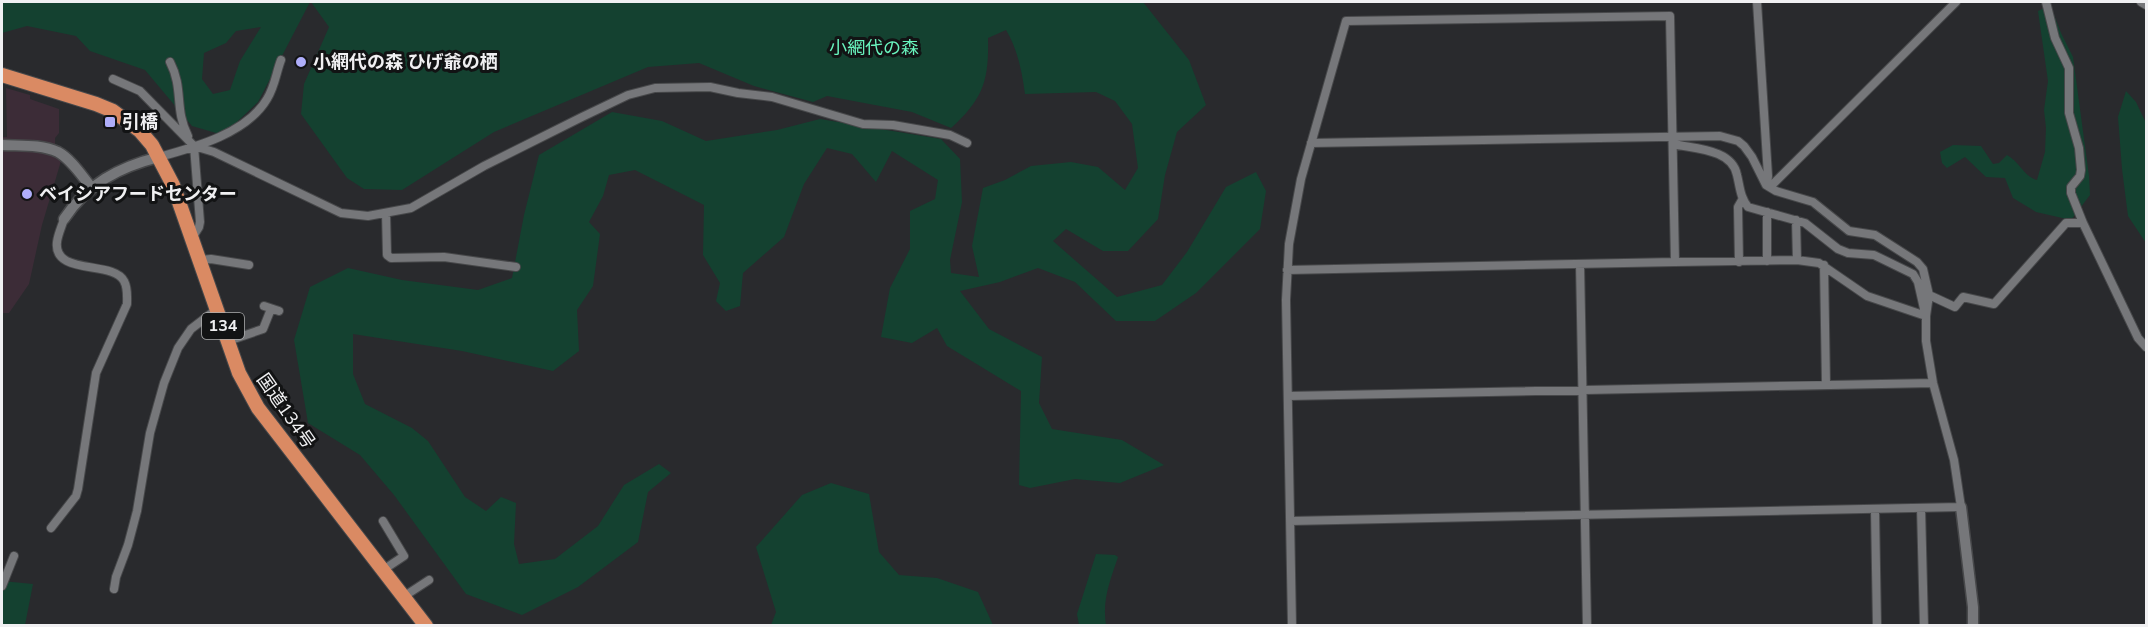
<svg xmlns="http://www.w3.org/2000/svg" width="2148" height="627" font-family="'Nunito Sans','Noto Sans JP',sans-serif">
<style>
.commercial{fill:#3c2c37}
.green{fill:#144130;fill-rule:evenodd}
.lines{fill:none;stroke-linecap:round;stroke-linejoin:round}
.minor-casing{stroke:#47484a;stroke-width:10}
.tertiary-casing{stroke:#47484a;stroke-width:13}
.trunk-casing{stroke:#47484a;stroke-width:16}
.minor{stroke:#76777a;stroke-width:8}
.tertiary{stroke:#76777a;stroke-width:10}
.trunk{stroke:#da8a63;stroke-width:14}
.poi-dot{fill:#afaefa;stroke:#121314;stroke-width:2}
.labels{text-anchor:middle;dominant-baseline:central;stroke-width:6;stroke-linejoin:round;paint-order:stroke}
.shield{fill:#121314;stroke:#adaeaf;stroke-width:1.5}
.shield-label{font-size:16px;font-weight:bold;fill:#f0f0f2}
.park-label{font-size:18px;fill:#68f3bd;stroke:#121314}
.poi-label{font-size:18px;font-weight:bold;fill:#f0f0f2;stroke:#121314;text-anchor:start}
.street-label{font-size:18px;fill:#f0f0f2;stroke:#121314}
</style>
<rect width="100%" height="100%" fill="#292a2d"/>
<!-- commercial -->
<path class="commercial" d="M6 88 30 95V99L59 109V133L55 138V155L61 161 42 225 29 284 9 313H2V137H7Z"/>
<!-- green -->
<path class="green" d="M2 2H310L258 102 223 135 192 126 145 70 90 51 76 36 27 26 2 33ZM261 27 240 61 230 90 213 94 202 79 204 53 226 43 236 31Z
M311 2H1143L1189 60 1206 105 1177 132 1165 175 1158 219 1128 251H1103L1066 229 1053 241 1117 297 1162 285 1187 252 1226 187 1256 172 1266 191 1260 229 1196 293 1155 321H1116L1075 282 1038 268 1000 282 960 291 989 329 1042 357 1039 403 1052 429 1122 440 1164 465 1120 483 1075 479 1030 488 1019 485 1021 391 947 346 937 328 912 343 881 337 890 288 910 249V211L935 199 938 180 892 151 876 182 852 154 827 148 804 184 784 237 743 273 740 306 726 311 716 301 720 283 703 255 704 205 635 170 609 175 603 196 589 222 600 234 593 286 577 310 579 351 553 371 462 351 353 334V374L365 404 412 428 428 441 465 497 486 511 501 497 516 503 514 544 519 564 555 559 598 526 624 485 659 464 671 473 648 492 638 542 578 587 522 615 466 594 394 495 360 455 308 423 294 340 310 287 348 268 402 280 478 290 512 278 524 215 539 155 612 112 662 121 706 141 777 130 820 119 941 139 960 159 962 202 950 260 951 273 979 277 972 246 983 188 1005 180 1031 166 1071 162 1098 167 1125 190 1138 168 1132 124 1115 101 1096 92 1025 94C1022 72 1018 50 1006 30L988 38C989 81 983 99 951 128L912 112 827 96 813 102 754 86 699 63 648 67 494 132 402 190 364 189 347 178 301 114 304 84 329 27Z
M2048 6 2053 12 2061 33 2073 57 2089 176 2090 195 2071 220 2036 212 2013 198 2005 178 1986 177 1965 157 1947 168 1942 163 1940 152 1953 145 1981 146 1993 164 1999 163 2007 155C2020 162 2023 176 2037 180L2045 152 2046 128 2044 110 2048 81 2038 11Z
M2126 91 2136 102 2146 123V243L2128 216 2122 169 2118 117Z
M831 483 869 494 879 552 899 575 937 578 978 592 993 625H771L776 612 756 547 802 495Z
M1096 554 1115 555 1118 557C1110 581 1102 600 1106 625H1079L1077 614Z
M2 581 33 584 25 625H2Z"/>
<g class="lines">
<!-- minor casing -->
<g class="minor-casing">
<path id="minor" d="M1757 2 1768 176 1767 185
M2046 2 2055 38 2069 68V113L2079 148 2081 170 2080 176 2071 187V193L2083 223
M2141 2 2146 5
M170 62C184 89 174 109 188 136
M113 79 140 91 194 146 214 152 341 213 368 216 411 208 484 166 582 117 628 95 655 88 710 87 738 93 772 97 863 124 893 125 950 135 967 143
M1673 144C1695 149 1732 149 1737 175 1740 187 1740 197 1748 207L1805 223 1838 249 1848 253 1874 255 1913 274 1918 282 1925 313
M159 157C196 147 247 133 267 99 275 86 276 73 281 60
M1770 187 1956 2
M1767 212V261
M386 213 387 255 391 258 444 257 516 267
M1796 220 1797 260
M192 238 199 227 200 222 194 146
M200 260 211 259 249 265
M1739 262 1738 207 1742 200
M1580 264 1587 626
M1824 265 1826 385
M1287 270 1675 262
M1929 295 1955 307 1963 297 1994 304 2066 223H2083L2138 338 2146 347
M264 306 279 311
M228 341 263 329 271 309
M1288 396 1933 383
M1921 508 1924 626
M1875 510 1877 626
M383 521 404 556 383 570
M1290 521 1961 507 1954 460 1933 383 1926 341V316L1929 295 1923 269 1917 262 1875 235 1849 231 1813 202 1776 191 1766 185 1752 157 1744 146 1738 141 1720 136 1311 143
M51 528 76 496 78 489 96 373 127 304C127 297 128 288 124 281 113 260 53 276 57 242 58 234 62 226 64 219
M2 586 14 556
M114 589 116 577 128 545 137 511 150 433 164 383 178 348 191 329 217 309
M403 597 429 580
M1292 626 1286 300 1289 244 1301 179 1346 21 1670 16 1675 262 1797 260 1819 263 1867 296 1926 316"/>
</g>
<!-- tertiary casing -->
<g class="tertiary-casing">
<path id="tertiary" d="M2 145C20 146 41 144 58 152 71 159 82 176 91 187
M64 219C87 184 119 167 159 157
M1961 507 1973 607V626"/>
</g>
<!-- trunk casing -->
<g class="trunk-casing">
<path id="trunk" d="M2 75 96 104 113 111 140 131 152 145 173 185 239 373 258 408 426 626"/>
</g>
<!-- minor -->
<use href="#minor" class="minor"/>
<!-- tertiary -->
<use href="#tertiary" class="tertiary"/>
<!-- trunk -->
<use href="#trunk" class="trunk"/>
</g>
<!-- markers -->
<g class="poi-dot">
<circle cx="301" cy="62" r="6"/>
<rect x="104" y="116" width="12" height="12" rx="3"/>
<circle cx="27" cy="194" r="6"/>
</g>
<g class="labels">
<!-- shield labels -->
<rect class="shield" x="202" y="313" width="42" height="26" rx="4.5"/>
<g class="shield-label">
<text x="223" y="326">134</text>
</g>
<!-- park labels -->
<g class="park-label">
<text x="874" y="48">小網代の森</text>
</g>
<!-- poi labels -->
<g class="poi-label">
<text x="313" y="62">小網代の森 ひげ爺の栖</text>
<text x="122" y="122">引橋</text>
<text x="39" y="194">ベイシアフードセンター</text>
</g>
<!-- street labels -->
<g class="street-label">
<text transform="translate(286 411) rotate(55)">国道134号</text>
</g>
</g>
<!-- border -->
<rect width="2148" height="627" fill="none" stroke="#f0f0f2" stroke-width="6"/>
</svg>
